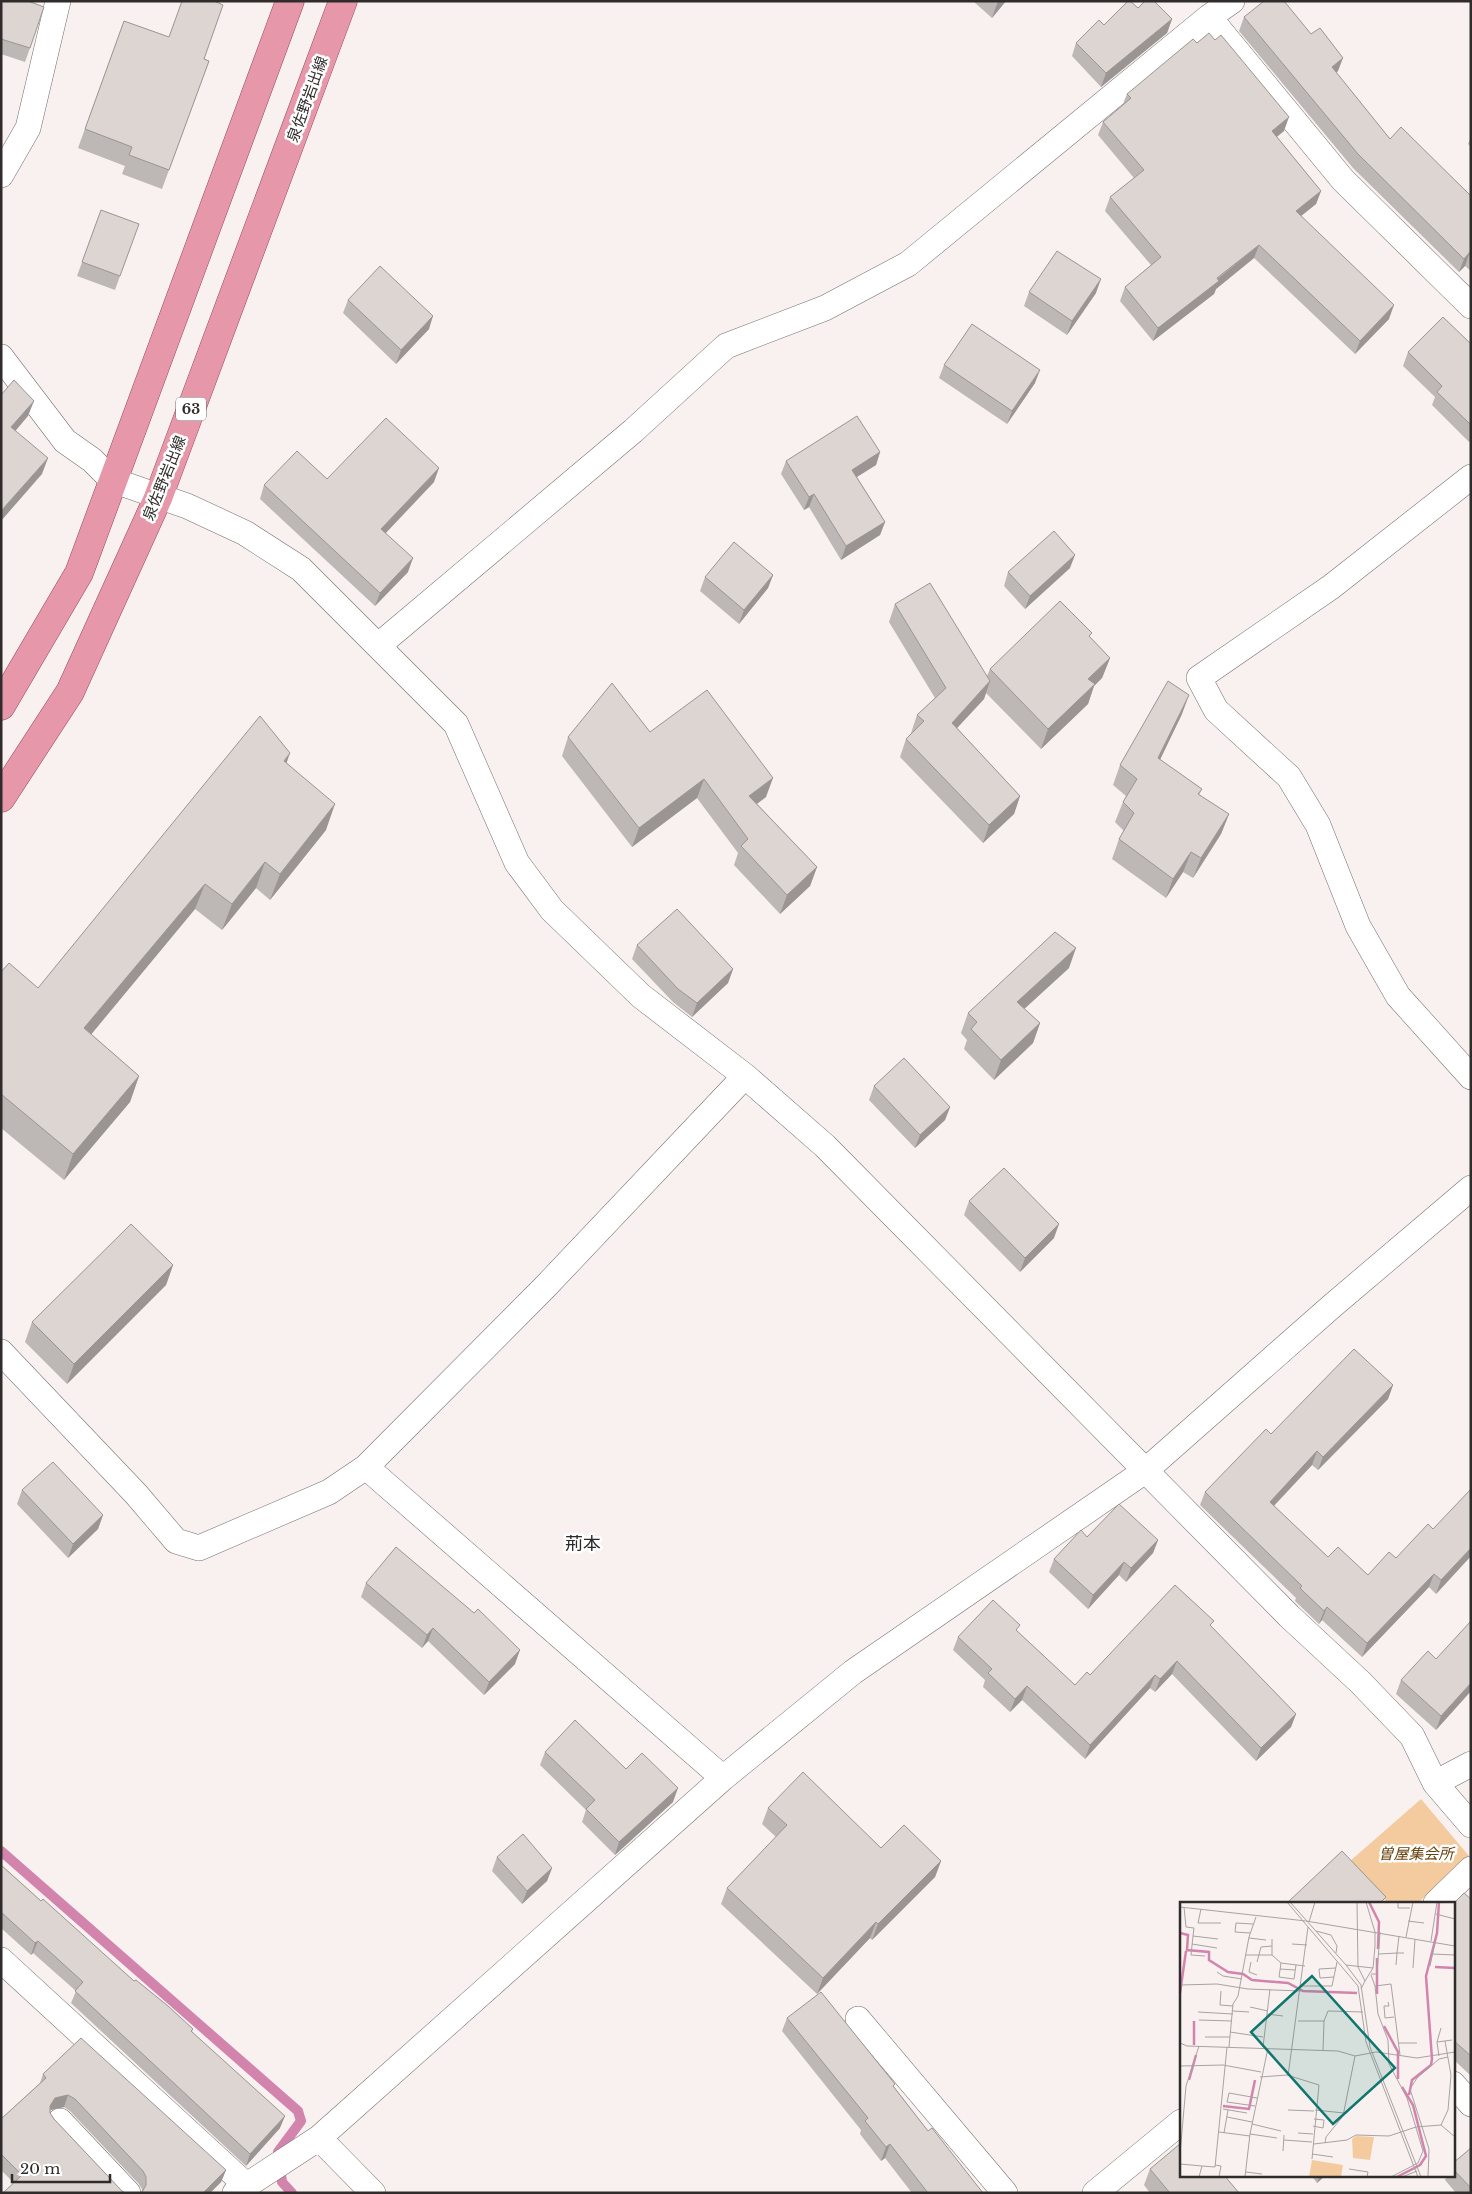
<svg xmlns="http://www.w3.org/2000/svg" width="1472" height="2194" font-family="'Libre Baskerville','Noto Sans JP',serif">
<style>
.green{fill:#f4cb9e}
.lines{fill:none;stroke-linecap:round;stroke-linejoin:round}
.stream{stroke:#d384ac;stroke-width:10}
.street-casing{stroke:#756f6e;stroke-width:26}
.primary-casing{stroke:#9c4559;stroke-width:29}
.street{stroke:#fff;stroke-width:25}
.primary{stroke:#e698aa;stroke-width:28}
.wall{fill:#bdb7b5}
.shaded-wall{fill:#9a9593}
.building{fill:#dcd5d2;stroke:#9a9593}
.labels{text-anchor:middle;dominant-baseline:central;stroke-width:5;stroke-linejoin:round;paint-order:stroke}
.shield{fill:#fff;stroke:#6d6b6b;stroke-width:1}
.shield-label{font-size:14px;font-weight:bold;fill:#2f2c2b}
.street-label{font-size:15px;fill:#2f2c2b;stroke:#fff}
.park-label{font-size:15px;font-style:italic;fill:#68420c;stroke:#fff}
.quarter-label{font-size:18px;fill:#2e2928;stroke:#fff}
.inset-river{fill:none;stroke:#d384ac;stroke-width:2.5}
.inset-road{fill:none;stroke:#a8a2a1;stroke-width:1}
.view{fill:#0f766e;fill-opacity:0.15;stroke:#0f766e;stroke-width:2.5}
.inset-edge{fill:none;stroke:#2f2c2b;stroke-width:2.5}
</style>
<rect width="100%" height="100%" fill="#f8f1f0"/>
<!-- green -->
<path class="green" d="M1421 1799 1469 1856 1418 1903H1388L1349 1862Z"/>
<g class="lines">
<!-- stream -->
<path class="stream" d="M1 1851 298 2111 301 2121 278 2152 282 2182 292 2193"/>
<!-- street casing -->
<g class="street-casing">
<path id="street" d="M1209 17 1343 180 1471 306
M1 175 28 128 58 1
M1 357 65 441 92 460 112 480 187 506 245 533 301 569 456 724 517 863 552 910 641 996 745 1076 825 1146 1289 1616 1360 1682 1412 1736 1435 1783 1471 1825
M1471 477 1331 587 1199 678 1216 710 1289 777 1318 825 1358 926 1398 996 1471 1077
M379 645 633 431 726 346 825 308 908 264 1209 17 1232 1
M1 1352 136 1494 176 1541 199 1548 329 1492 366 1467 545 1287 745 1076
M366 1467 723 1778
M1435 1783 1471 1764
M1436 1903 1471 1869
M1 1960 246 2185
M858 2019 1005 2193
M1453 2084 1471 2104
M60 2121 128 2193
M319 2138 373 2193
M235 2193 319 2138 723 1778 853 1672 1145 1471 1332 1306 1471 1188
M1095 2193 1181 2122"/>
</g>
<!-- primary casing -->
<g class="primary-casing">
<path id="primary" d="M1 706 79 573 290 1
M1 798 70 692 158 498 343 1"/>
</g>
<!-- street -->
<use href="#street" class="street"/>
<!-- primary -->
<use href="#primary" class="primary"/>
</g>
<!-- wall -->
<path class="wall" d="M1 1 30 48 25 62 1 54Z
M973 1H1006L992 18Z
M1138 8 1172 19 1167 33 1101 87 1072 56 1076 43 1104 25Z
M1244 17 1311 34 1338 71 1336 73 1390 139 1471 196V271L1465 266 1459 272 1353 168 1239 31Z
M124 21 209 61 162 189 122 174 125 166 78 148Z
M1127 94 1284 131 1277 137 1321 191 1316 204 1301 216 1389 319 1355 354 1254 258 1216 289 1214 294 1153 341 1120 301 1125 287 1151 265 1105 211 1110 197 1134 178 1098 135 1103 122 1122 106Z
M1471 137V147L1468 144Z
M101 210 120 276 115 290 77 276Z
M1029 292 1096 293 1067 335 1024 306Z
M348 300 429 329 396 364 343 313Z
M1471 344V440L1469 442 1432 405 1435 397 1403 366 1408 352Z
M944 365 1035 383 1007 424 939 378Z
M880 452 876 465 857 477 885 522 880 535 841 560 809 507 804 510 781 474 786 461Z
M327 479 434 482 386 533 408 572 375 606 260 499 264 485Z
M1070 568 1025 609 1004 586 1008 572Z
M773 575 768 588 739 624 700 591 705 577Z
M895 604 987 676 990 669 1091 638 1110 658 1102 678 1094 686 1088 704 1041 749 986 693 984 699 957 728 1020 796 1014 814 983 843 900 757 906 739 912 734 911 733 917 715 935 698 889 622Z
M1182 714 1160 760 1202 789 1199 795 1229 814 1221 834 1193 878 1183 872 1166 898 1112 859 1119 839 1124 831 1115 822 1123 802 1126 796 1113 785 1120 765Z
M650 732 766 797 757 804 817 867 810 886 780 914 734 865 738 853 697 798 632 847 562 756 568 737Z
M287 763 326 830 270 900 256 888 222 930 195 909 91 1034 139 1076 130 1102 64 1180 1 1128V972L38 988Z
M637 945 733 969 728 983 692 1017 673 1002 632 959Z
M1069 968 1024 1009 1040 1023 1033 1043 994 1080 964 1049 967 1040 961 1033 968 1013Z
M874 1086 950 1107 945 1120 915 1148 869 1100Z
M969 1201 1054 1238 1020 1272 964 1215Z
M173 1265 166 1285 67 1384 25 1342 32 1322Z
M1393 1385 1388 1399 1318 1470 1312 1465 1274 1506 1328 1557 1368 1575 1396 1558 1433 1529 1471 1556 1436 1594 1429 1587 1362 1657 1322 1620 1319 1624 1295 1601 1296 1598 1200 1505 1205 1492 1271 1434Z
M22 1490 103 1515 98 1529 68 1558 17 1504Z
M1087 1537 1158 1540 1153 1553 1126 1582 1119 1575 1088 1609 1049 1572 1054 1559Z
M366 1583 515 1664 484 1695 428 1641 422 1648 361 1597Z
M1211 1627 1296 1714 1291 1727 1256 1761 1172 1674 1155 1692 1150 1688 1085 1759 1022 1700 1010 1712 983 1687 985 1680 953 1650 958 1637 1018 1632 1075 1685 1090 1675Z
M1436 1659 1471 1691 1436 1730 1396 1694 1401 1680Z
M545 1752 626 1769 673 1802 615 1855 582 1822 586 1810 540 1765Z
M768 1808 881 1848 941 1861 935 1877 872 1940 870 1938 817 1994 721 1904 727 1888 776 1837 762 1824Z
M497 1857 552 1868 547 1881 522 1904 492 1871Z
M1 1865 41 1901 134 1981 193 2029 192 2032 280 2128 246 2166 71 2003 76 1991 33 1953 31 1955 1 1928Z
M1471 1899V2076L1453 2059V1904Z
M787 2018 894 2087 928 2131 983 2193H912L885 2158 881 2161 860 2134 861 2130 782 2031Z
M43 2074 226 2170 221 2182 210 2193H138L142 2192V2189L138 2183 70 2111 64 2107 51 2110 50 2113 54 2119 122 2191 14 2183 1 2170V2119L40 2083Z
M1471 2148V2193H1456L1445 2180 1447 2175H1453V2163Z
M1150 2169 1239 2193H1150L1144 2185Z
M1311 2175H1326L1317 2183Z"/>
<!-- shaded-wall -->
<path class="shaded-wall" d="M998 1H1006L992 18Z
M1172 19 1167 33 1101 87 1106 73Z
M1343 58 1338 71 1327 80 1332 67Z
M1289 117 1284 131 1267 144 1272 131Z
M1321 191 1316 204 1291 224 1296 211Z
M1259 245 1254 258 1216 289 1214 294 1153 341 1158 328Z
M1470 252 1465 266 1459 272 1464 259Z
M1101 279 1096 293 1067 335 1072 321Z
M1394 305 1389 319 1355 354 1360 341Z
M433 316 429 329 396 364 401 350Z
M1040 370 1035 383 1007 424 1012 411Z
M34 401 28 416 6 442 11 427Z
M880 452 876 465 847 483 852 470Z
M48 458 42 474 1 521V511Z
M439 468 434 482 377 542 381 529Z
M814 494 809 507 804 510 809 497Z
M885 522 880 535 841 560 846 546Z
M1075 555 1070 568 1025 609 1030 596Z
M413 558 408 572 375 606 380 593Z
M773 575 768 588 739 624 744 610Z
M1110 658 1102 678 1094 686 1088 704 1041 749 1048 729 1088 679Z
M990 681 984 699 945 741 952 723Z
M1189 695 1182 714 1151 778 1158 758Z
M290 753 281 779 284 761Z
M773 778 766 797 743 814 749 796Z
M704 779 697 798 632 847 639 828Z
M1020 796 1014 814 983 843 989 825Z
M335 804 326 830 270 900 280 874Z
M1229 814 1221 834 1193 878 1201 858Z
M1191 852 1183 872 1166 898 1173 879Z
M265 862 256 888 222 930 232 904Z
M817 867 810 886 780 914 787 895Z
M205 884 195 909 75 1054 84 1028Z
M1076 948 1069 968 1010 1022 1017 1002Z
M733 969 728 983 692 1017 697 1003Z
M1040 1023 1033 1043 994 1080 1001 1060Z
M139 1076 130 1102 64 1180 73 1154Z
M950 1107 945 1120 915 1148 920 1135Z
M1059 1224 1054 1238 1020 1272 1025 1258Z
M173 1265 166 1285 67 1384 74 1364Z
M1393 1385 1388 1399 1318 1470 1323 1457Z
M1317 1451 1312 1465 1265 1515 1270 1502Z
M103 1515 98 1529 68 1558 73 1544Z
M1158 1540 1153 1553 1126 1582 1131 1568Z
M1471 1548V1556L1436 1594 1441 1580Z
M1124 1562 1119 1575 1088 1609 1093 1595Z
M1434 1574 1429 1587 1362 1657 1367 1643Z
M1327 1607 1322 1620 1319 1624 1324 1611Z
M433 1628 428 1641 422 1648 427 1635Z
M520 1650 515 1664 484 1695 489 1682Z
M1177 1661 1172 1674 1155 1692 1160 1679Z
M1155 1675 1150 1688 1085 1759 1090 1745Z
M1471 1683V1691L1436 1730 1441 1716Z
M1027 1686 1022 1700 1010 1712 1015 1699Z
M1296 1714 1291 1727 1256 1761 1261 1748Z
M678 1788 673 1802 615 1855 619 1842Z
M941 1861 935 1877 872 1940 878 1924Z
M552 1868 547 1881 522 1904 527 1891Z
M876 1922 870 1938 817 1994 823 1978Z
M38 1941 33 1953 31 1955 35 1943Z
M68 2095 64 2107 51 2110 50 2106 55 2098Z
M285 2116 280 2128 246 2166 250 2154Z
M890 2144 885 2158 881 2161 886 2147Z
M226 2170 221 2182 210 2193H203Z
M1320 2175H1326L1317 2183Z"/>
<!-- building -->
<path class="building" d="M1 1H28L44 7 30 48 1 39Z
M182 1H214L223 5 204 59 209 61 169 170 129 155 132 147 85 129 124 21 169 37Z
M1128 1H1130L1138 8 1145 1H1154L1172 19 1106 73 1076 43 1099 20 1104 25Z
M1264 1H1284L1311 34 1320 28 1343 58 1332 67 1390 139 1401 127 1471 196V253L1470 252 1464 259 1358 154 1244 17Z
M1209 33 1215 40 1221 35 1289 117 1272 131 1321 191 1296 211 1394 305 1360 341 1259 245 1217 278 1219 281 1158 328 1125 287 1161 257 1110 197 1144 170 1103 122 1131 98 1127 94 1193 39 1197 43Z
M101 210 139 224 120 276 82 262Z
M1057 251 1101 279 1072 321 1029 292Z
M380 266 433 316 401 350 348 300Z
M1443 317 1471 344V425L1437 392 1442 386 1408 352Z
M972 324 1040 370 1012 411 944 365Z
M14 380 34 401 11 427 48 458 1 511V395Z
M857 416 880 452 852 470 885 522 846 546 814 494 809 497 786 461Z
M386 418 439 468 381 529 413 558 380 593 264 485 297 451 327 479Z
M1054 531 1075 555 1030 596 1008 572Z
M734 542 773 575 744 610 705 577Z
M930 583 990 681 952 723 1020 796 989 825 906 739 924 721 917 715 946 688 895 604Z
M1060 601 1092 633 1089 636 1110 658 1088 679 1095 684 1048 729 990 669Z
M1168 681 1189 695 1158 758 1202 789 1198 794 1229 814 1201 858 1191 852 1173 879 1119 839 1134 813 1123 802 1137 779 1120 765Z
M612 683 650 732 707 690 773 778 749 796 817 867 787 895 741 846 748 839 704 779 639 828 568 737Z
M260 716 290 753 284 761 335 804 280 874 265 862 232 904 205 884 84 1028 139 1076 73 1154 1 1094V972L9 963 38 988Z
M677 909 733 969 697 1003 678 989 637 945Z
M1055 932 1076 948 1017 1002 1040 1023 1001 1060 971 1029 977 1022 968 1013Z
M904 1058 950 1107 920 1135 874 1086Z
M1004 1168 1059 1224 1025 1258 969 1201Z
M131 1224 173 1265 74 1364 32 1322Z
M1354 1349 1393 1385 1323 1457 1317 1451 1270 1502 1328 1557 1338 1547 1368 1575 1389 1552 1396 1558 1428 1524 1433 1529 1471 1489V1548L1441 1580 1434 1574 1367 1643 1327 1607 1324 1611 1304 1592 1300 1588 1302 1586 1205 1492 1266 1429 1271 1434Z
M53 1462 103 1515 73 1544 22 1490Z
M1119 1504 1158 1540 1131 1568 1124 1562 1093 1595 1054 1559 1081 1530 1087 1537Z
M396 1547 474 1613 478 1609 520 1650 489 1682 433 1628 427 1635 366 1583Z
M1175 1585 1214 1621 1210 1625 1296 1714 1261 1748 1177 1661 1160 1679 1155 1675 1090 1745 1027 1686 1015 1699 988 1673 992 1669 958 1637 993 1600 1020 1625 1016 1630 1075 1685 1087 1672 1090 1675Z
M1471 1621V1683L1441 1716 1401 1680 1428 1651 1436 1659Z
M575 1720 626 1769 642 1753 678 1788 619 1842 586 1809 595 1800 545 1752Z
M803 1772 881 1848 904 1825 941 1861 878 1924 876 1922 823 1978 727 1888 787 1825 768 1808Z
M523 1834 552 1868 527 1891 497 1857Z
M1342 1851 1386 1897 1380 1903H1287Z
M1 1865 41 1901 43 1899 134 1981 136 1980 168 2006 193 2029 191 2031 285 2116 250 2154 75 1991 83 1982 38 1941 35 1943 1 1912Z
M1464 1893 1471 1899V2056L1453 2040V1904Z
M821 1992 895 2084 893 2086 928 2131 932 2128 983 2193H928L890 2144 886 2147 865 2121 868 2118 787 2018Z
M81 2038 226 2170 203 2193H138L142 2192 146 2185V2177L143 2171 75 2099 68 2095 55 2098 50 2106V2113L54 2119 122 2191 125 2193H3L22 2175 1 2154V2119L46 2078 43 2074Z
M1181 2143V2175H1224L1239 2193H1170L1150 2169Z
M1471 2148V2188L1453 2169V2163Z"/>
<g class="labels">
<!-- shield labels -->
<rect class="shield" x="176" y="397.5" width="30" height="23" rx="4"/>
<g class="shield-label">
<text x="191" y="409">63</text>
</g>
<!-- street labels -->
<g class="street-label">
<text transform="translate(307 99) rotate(-70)">泉佐野岩出線</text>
<text transform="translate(164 478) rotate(-68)">泉佐野岩出線</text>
</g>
<!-- park labels -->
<g class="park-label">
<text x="1416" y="1853">曽屋集会所</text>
</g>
<!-- quarter labels -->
<g class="quarter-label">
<text x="583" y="1544">荊本</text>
</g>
</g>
<!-- overview -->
<g transform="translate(1180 1902)">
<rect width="275" height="275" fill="#f8f1f0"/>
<path d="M176 234 194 235 190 258 173 256 172 237ZM132 258 163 263 161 275H129Z" fill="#f4cb9e"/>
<path class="inset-river" d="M189 0 199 20 198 47M0 31 8 33 7 48 29 50V58L48 70 63 72 72 78 108 81 123 89 177 91M255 65 275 66M0 91 6 49M197 92V56M14 119V143M204 124 218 150V177M9 178 16 153M229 193 232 178 251 163 252 157 246 74 257 31 259 0M43 204 69 207 75 178M217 275 240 263 246 254 233 203 222 185"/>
<path class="inset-road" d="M107 0 178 84 186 140 238 275M110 0 166 63 181 83 190 145 241 275M177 0 178 65 185 79 181 87M218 0V6H230M0 5 126 19 275 44M4 5 6 25 14 26 13 34 38 37M21 7 18 21H41M256 12 275 17M228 19 244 21M129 20 135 0M136 29 151 33 157 44 156 51M70 31 55 30 56 21 73 22M13 34 11 53 25 54M226 35 233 0M69 36 86 38M251 39 257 0M12 42 37 46M112 42 127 43M199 52 217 51 219 34M252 52 275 53M66 53H92L101 61 125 64M92 53V37M71 60 69 70 77 73M77 60 81 45 92 44M101 61 99 75 114 77 116 63M166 63 193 66M216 63 217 51H224M250 64 255 40M233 66 235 37M100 67 115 68M37 70 43 74 62 77M191 72H197L200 30M191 73 195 84 211 82 220 153M154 75 140 76 139 67 156 66M185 79 193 66 195 44V30L186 0M0 83 37 82 68 87 121 89M122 84H152L157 60M195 84 198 112 208 138 209 162 227 196 243 249 238 261 211 275M41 89 40 103 53 104M208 100 209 104H204L205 116 214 115M70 105 88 109M53 109 69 110M18 110 53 112M87 112 103 114M19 118 52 119M118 119H144M50 130 83 135M25 135H50M257 140 272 138M0 141 7 144 158 149 175 154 196 150 237 156 275 150M218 141H237M49 145 53 102 58 94 69 35 76 15M83 145 90 87M143 149 144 119 148 109 183 110M259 154 257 140 261 126M0 164 43 163 81 170M108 174 128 25M80 175 107 173 139 183 132 257M75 204 47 200 49 191 77 196M43 207 67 211M108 208 134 209M135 208 164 211M47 215 72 220M72 222 101 229M261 223 268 208 271 173 265 139M133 224 143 226 144 218 134 217M39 230 70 234M44 231 48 208M118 231 133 232M70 232 97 236M104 238 132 240M145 241 146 235 163 214 175 154M134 242 167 238 176 233 209 234 236 225 261 223 275 235M103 249 104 233M0 252 6 184 19 144M132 252 153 255M0 262 22 264M35 263 41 264 39 275M169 267 188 270 187 275M66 270 82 272M19 275 22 264 35 265 47 145M65 275 70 232 88 146M222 275 237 269M248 275 249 247 230 187 237 176 259 157 268 155"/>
<path class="view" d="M132 74 215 166 153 222 71 130Z"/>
<rect width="275" height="275" class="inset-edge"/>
</g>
<!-- border -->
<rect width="1472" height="2194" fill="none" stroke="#2f2c2b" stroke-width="5"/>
<!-- scale -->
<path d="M12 2174v8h98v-8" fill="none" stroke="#2f2c2b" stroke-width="2.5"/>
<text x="20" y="2174" font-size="15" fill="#2f2c2b" stroke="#ffffff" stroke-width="4" paint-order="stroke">20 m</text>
</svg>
